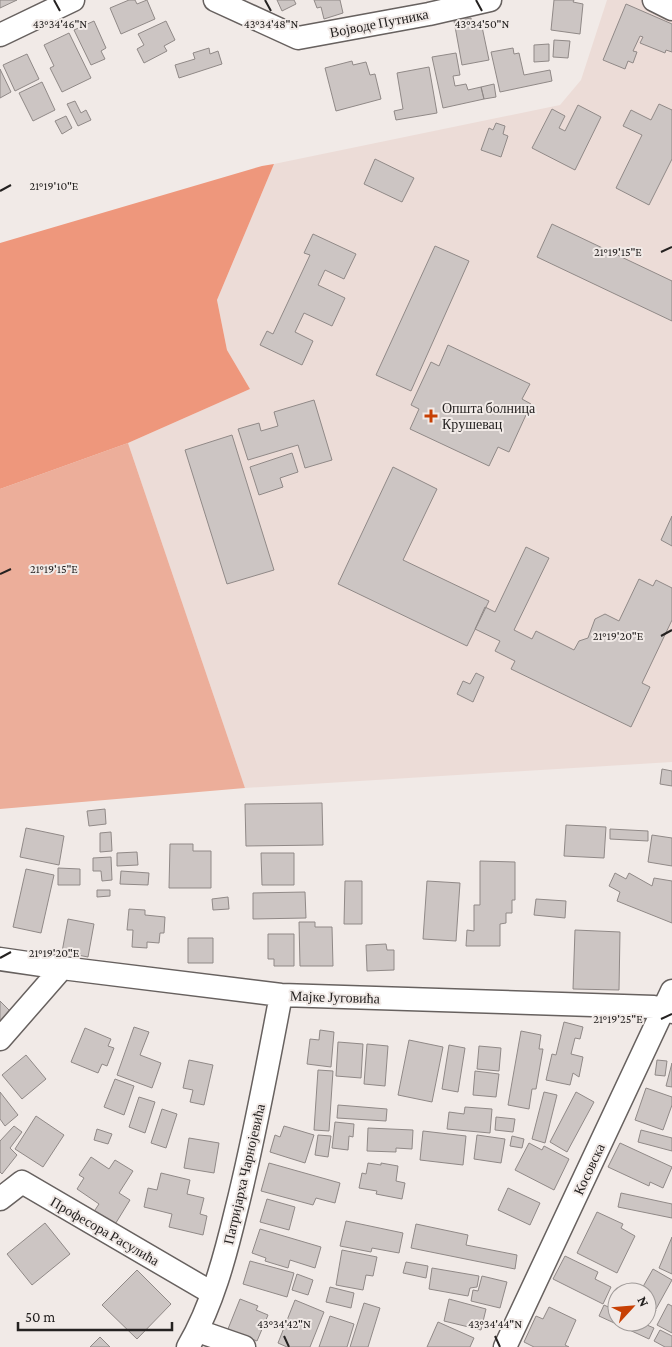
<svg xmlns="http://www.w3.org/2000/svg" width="672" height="1347" font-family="'Crimson Pro',serif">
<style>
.built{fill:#ecdcd7}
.green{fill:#ecae9a}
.forest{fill:#ee977c}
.building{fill:#ccc5c3;stroke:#908987}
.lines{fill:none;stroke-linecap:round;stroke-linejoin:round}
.minor-casing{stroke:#67615f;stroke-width:25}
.minor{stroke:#fff;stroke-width:22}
.ticks{fill:none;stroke:#252221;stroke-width:2}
.poi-dot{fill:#c74004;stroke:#f1eae7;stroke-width:2}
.labels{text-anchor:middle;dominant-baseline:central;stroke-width:4;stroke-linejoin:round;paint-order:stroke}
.street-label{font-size:14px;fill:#252221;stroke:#f1eae7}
.poi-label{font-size:14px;fill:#252221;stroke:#f1eae7;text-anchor:start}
.ticks-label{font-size:12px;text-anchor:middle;fill:#252221;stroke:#f1eae7;stroke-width:4;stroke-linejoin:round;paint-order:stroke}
</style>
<rect width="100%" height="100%" fill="#f1eae7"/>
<!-- built -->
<path class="built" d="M607 0H672V762L245 788 128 443 250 389 227 350 217 300 274 164 560 105 581 80Z"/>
<!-- green -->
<path class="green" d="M128 443 245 788 0 809V489Z"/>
<!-- forest -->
<path class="forest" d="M274 164 217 300 227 350 250 389 128 443 0 489V243L262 166Z"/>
<!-- building -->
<path class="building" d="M0 0H17L0 8Z
M129 0H135L137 4 147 0 155 19 121 34 110 8Z
M277 0H294L296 4 282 11Z
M314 0H340L343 13 324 19 321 7 317 8Z
M554 0H574L573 2 583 4 580 34 551 30Z
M626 4 672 24V52L666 50 665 53 640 43 643 37 640 36 633 51 637 52 633 63 628 61 625 69 603 60Z
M471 18 472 24 481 22 489 60 462 65 454 21Z
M94 21 106 48 101 51 105 59 91 65 74 30Z
M166 21 175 40 164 46 167 51 144 63 137 49 144 45 138 34Z
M69 33 91 78 62 92 50 68 54 66 44 45Z
M554 40 570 41 568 58 553 57Z
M549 44V61L534 62V45Z
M209 48 210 54 218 51 222 64 179 78 175 65 195 59 193 53Z
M513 48 514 54 519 53 524 75 550 70 552 81 500 92 491 52Z
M456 53 460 75 453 76 455 86 466 84 468 90 481 87 484 99 443 108 432 57Z
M27 54 39 79 15 91 3 65Z
M352 61 353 65 366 62 370 75 375 74 381 99 336 111 325 68Z
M429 67 437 113 396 120 394 111 403 109 397 73Z
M0 69 11 92 0 98Z
M42 82 55 110 33 121 19 93Z
M494 84 496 97 484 99 481 87Z
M75 101 81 113 86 110 91 120 78 126 67 104Z
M659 104 672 110V159L649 205 616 188 642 135 623 126 631 110 651 120Z
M578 105 601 117 575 170 532 148 552 109 565 116 559 128 565 131Z
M66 116 72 128 62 134 55 121Z
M496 123 505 126 503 134 508 136 501 157 481 150 489 128 493 130Z
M375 159 414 178 402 202 364 184Z
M552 224 672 281V321L537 257Z
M313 234 356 254 344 279 325 270 318 285 345 298 332 326 304 313 295 332 313 341 302 365 260 345 267 331 273 334 310 255 304 253Z
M435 246 469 261 411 391 376 375Z
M448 345 530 384 522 399 531 404 509 452 498 447 489 466 410 429 419 409 411 405 431 362 439 366Z
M314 400 332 460 305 468 298 445 248 460 238 429 259 423 261 431 278 426 274 412Z
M232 435 274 570 227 584 185 450Z
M292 453 298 472 280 478 283 487 259 495 250 467Z
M393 467 437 489 403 560 489 601 467 646 338 584Z
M672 516V546L661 540Z
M526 547 549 558 514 630 532 639 536 631 574 650 579 641 588 638 595 619 605 614 619 621 639 579 653 586 656 580 672 588V620L642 683 650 687 631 727 511 669 515 661 495 651 500 641 475 629 485 607 495 612Z
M476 673 484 677 473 702 457 694 463 681 470 684Z
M662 769 672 771V786L660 784Z
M322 803 323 845 246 846 245 804Z
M105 809 106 824 89 826 87 811Z
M566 825 606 827 604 858 564 856Z
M26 828 64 836 59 865 20 857Z
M610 829 648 831V841L610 839Z
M111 832 112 851 100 852V833Z
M652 835 672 838V866L648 862Z
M170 844H193V851H211V888H169Z
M137 852 138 865 117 866V853Z
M261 853H294V885H262Z
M111 857 112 880 102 881 101 871H93V858Z
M480 861 515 862V900H512V913H506V923L500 924V946H466L467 930 474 931V905H480Z
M58 868 80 869V885H58Z
M26 869 54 875 41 933 13 927Z
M121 871 149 873 148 885 120 884Z
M615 873 626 879 629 873 652 886 654 878 672 881V923L617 901 620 892 609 886Z
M345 881H362V924H344Z
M427 881 460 883 456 941 423 939Z
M97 890H110V896L97 897Z
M305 892 306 918 253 919V893Z
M228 897 229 909 213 910 212 899Z
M536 899 566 901 565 918 534 915Z
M129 909 145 910V915L165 917 164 933H160L159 943 147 942V948L132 947 133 930H127Z
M68 919 94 924 88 957 62 952Z
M299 922H315V927H332L333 966H300Z
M575 930 620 932 619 990 573 989Z
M268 934H294V966H274V959H268Z
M188 938H213V963H188Z
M386 944 387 950H394V970L367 971 366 945Z
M0 1001 10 1011 0 1021Z
M564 1022 583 1027 580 1039 575 1038 571 1054 583 1057 579 1077 573 1073 570 1085 546 1080 552 1054 556 1055Z
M134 1027 149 1032 140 1055 161 1063 152 1088 117 1075Z
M85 1028 111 1039 108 1046 114 1048 107 1066 102 1064 98 1073 71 1062Z
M320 1030 334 1032 331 1067 307 1064 310 1039 319 1040Z
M521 1031 541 1035 539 1049H543L536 1089H532L529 1109 508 1105Z
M409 1040 443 1047 432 1102 398 1095Z
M338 1042 363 1044 361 1078 336 1076Z
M367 1044 388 1046 385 1086 364 1084Z
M449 1045 465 1048 458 1092 442 1089Z
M479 1046 501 1048 499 1071 477 1069Z
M26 1055 46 1079 22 1099 2 1075Z
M189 1060 213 1065 204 1105 190 1102 193 1090 183 1088Z
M657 1060 667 1061 665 1076 655 1075Z
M672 1063V1087L666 1086Z
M318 1070 333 1071 329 1131 314 1130Z
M475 1071 499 1074 496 1097 473 1095Z
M115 1079 134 1086 124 1115 104 1107Z
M646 1088 672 1097V1105L663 1130 635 1120Z
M0 1092 18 1115 5 1126 0 1119Z
M544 1092 557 1095 545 1143 532 1139Z
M576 1092 594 1102 567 1152 550 1142Z
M139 1097 155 1102 145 1133 129 1127Z
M338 1105 387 1109 386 1121 337 1118Z
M465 1107 492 1109 490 1133 447 1129 449 1112 464 1114Z
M162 1109 177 1114 166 1148 151 1143Z
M36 1116 64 1135 43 1167 15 1149Z
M496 1117 515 1119 513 1132 495 1130Z
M335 1122 354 1124 353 1137 349 1136 348 1150 332 1148Z
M14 1126 22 1132 10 1148 17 1155 2 1174 0 1172V1141Z
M284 1126 314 1135 305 1163 270 1152 275 1135 280 1137Z
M368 1128 413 1130 412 1149 396 1148V1152L367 1151Z
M97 1129 112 1134 108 1144 94 1140Z
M641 1130 672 1138V1151L638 1142Z
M423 1131 466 1136 463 1165 420 1160Z
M318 1135 331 1136 328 1157 315 1155Z
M477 1135 505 1139 501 1163 474 1159Z
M512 1136 524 1139 522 1148 510 1146Z
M189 1138 219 1143 214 1173 184 1168Z
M529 1143 542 1150 544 1146 569 1159 554 1190 515 1170Z
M620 1143 672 1167 663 1188 650 1182 649 1186 608 1167Z
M91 1157 109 1169 115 1160 133 1171 119 1193 130 1200 114 1226 93 1213 99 1204 77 1189 84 1178 79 1175Z
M269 1163 340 1183 335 1203 316 1198 313 1205 261 1191Z
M368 1163 381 1165V1163L398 1166 396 1181 405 1183 402 1199 376 1194 377 1191 359 1188 362 1173 366 1174Z
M161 1173 190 1180 187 1194 204 1198 200 1214 207 1216 203 1235 169 1227 172 1214 144 1207 148 1188 157 1190Z
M508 1188 540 1203 530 1225 498 1210Z
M621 1193 672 1204V1218L618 1207Z
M267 1199 295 1207 289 1230 260 1222Z
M597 1212 623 1224 621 1228 635 1236 617 1273 577 1253Z
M346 1221 403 1233 399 1253 372 1248 371 1252 340 1246Z
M45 1223 70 1254 32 1285 7 1254Z
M416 1224 468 1235 466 1245 517 1255 515 1269 411 1248Z
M260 1229 321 1247 315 1268 290 1260 288 1268 265 1261 266 1258 252 1253Z
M672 1237V1274L659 1268Z
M342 1250 377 1257 373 1276 366 1275 363 1290 336 1285Z
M565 1256 598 1272 595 1279 611 1287 603 1304 553 1279Z
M250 1261 294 1273 287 1297 243 1284Z
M406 1262 428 1266 426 1278 403 1273Z
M432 1268 479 1276 477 1287 470 1288 468 1296 429 1289Z
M653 1269 672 1280 656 1309 647 1303V1292H640Z
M137 1270 171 1304 137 1339 102 1305Z
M297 1274 313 1280 308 1295 292 1290Z
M482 1276 507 1282 500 1308 471 1301 473 1290 478 1291Z
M330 1287 354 1293 351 1308 326 1302Z
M240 1299 258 1306 256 1310 268 1315 257 1341 228 1329Z
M449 1299 486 1309 481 1330 444 1321Z
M295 1300 324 1312 310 1347H287L278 1343Z
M364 1303 380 1308 368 1347H350Z
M668 1304 672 1306V1333L657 1325Z
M604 1305 617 1311V1322H640L654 1328 649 1339 599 1316Z
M647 1305 656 1310 649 1323 646 1322Z
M549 1307 576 1320 565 1345 569 1347H534L524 1342 536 1316 543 1319Z
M330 1316 354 1324 347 1347H319Z
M438 1322 474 1338 470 1347H427Z
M660 1330 672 1336V1347H665L654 1341Z
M100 1337 110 1347H90Z"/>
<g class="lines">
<!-- minor casing -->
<g class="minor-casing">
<path id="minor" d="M215 0 298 38 429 14 490 0
M654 0 672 9
M0 35 73 0
M0 959 62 968 281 995 654 1007 672 1012
M0 1039 62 968
M0 1199 22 1182 212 1293
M198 1331 244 1347
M188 1347C212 1306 225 1257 236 1211 254 1140 267 1068 281 995
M505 1347 672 991"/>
</g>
<!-- minor -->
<use href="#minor" class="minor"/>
</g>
<!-- ticks -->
<path class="ticks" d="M54 0 60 11M265 0 271 11M476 0 482 11M0 191 11 185M661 252 672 247M0 574 11 569M661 636 672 630M0 958 11 952M661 1019 672 1014M284 1336 289 1347M495 1336 500 1347"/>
<!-- markers -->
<path class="poi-dot" d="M428.5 408.5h5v5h5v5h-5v5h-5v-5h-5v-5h5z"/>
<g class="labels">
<!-- street labels -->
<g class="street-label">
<text transform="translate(379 23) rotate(-11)">Војводе Путника</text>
<text transform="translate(335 997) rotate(2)">Мајке Југовића</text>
<text transform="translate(589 1169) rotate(-65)">Косовска</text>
<text transform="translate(244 1174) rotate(-77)">Патријарха Чарнојевића</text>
<text transform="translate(105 1231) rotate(30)">Професора Расулића</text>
</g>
<!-- poi labels -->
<g class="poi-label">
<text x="442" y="408">Општа болница<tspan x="442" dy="16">Крушевац</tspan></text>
</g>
</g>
<g class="ticks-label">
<text x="60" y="28">43°34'46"N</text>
<text x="271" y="28">43°34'48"N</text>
<text x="482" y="28">43°34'50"N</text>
<text x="54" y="190">21°19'10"E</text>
<text x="618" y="256">21°19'15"E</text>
<text x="54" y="573">21°19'15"E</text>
<text x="618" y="640">21°19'20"E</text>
<text x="54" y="957">21°19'20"E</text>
<text x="618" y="1023">21°19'25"E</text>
<text x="284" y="1328">43°34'42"N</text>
<text x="495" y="1328">43°34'44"N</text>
</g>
<!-- north arrow -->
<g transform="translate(632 1307) rotate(64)"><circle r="24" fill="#f1eae7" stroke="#9f9a98"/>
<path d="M0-4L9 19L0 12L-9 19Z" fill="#c74004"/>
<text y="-8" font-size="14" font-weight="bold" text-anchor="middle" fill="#252221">N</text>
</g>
<!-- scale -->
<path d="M18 1322v8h154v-8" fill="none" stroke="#252221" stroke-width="2.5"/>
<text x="25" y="1322" font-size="15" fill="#252221" stroke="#f1eae7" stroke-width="4" paint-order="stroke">50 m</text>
</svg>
